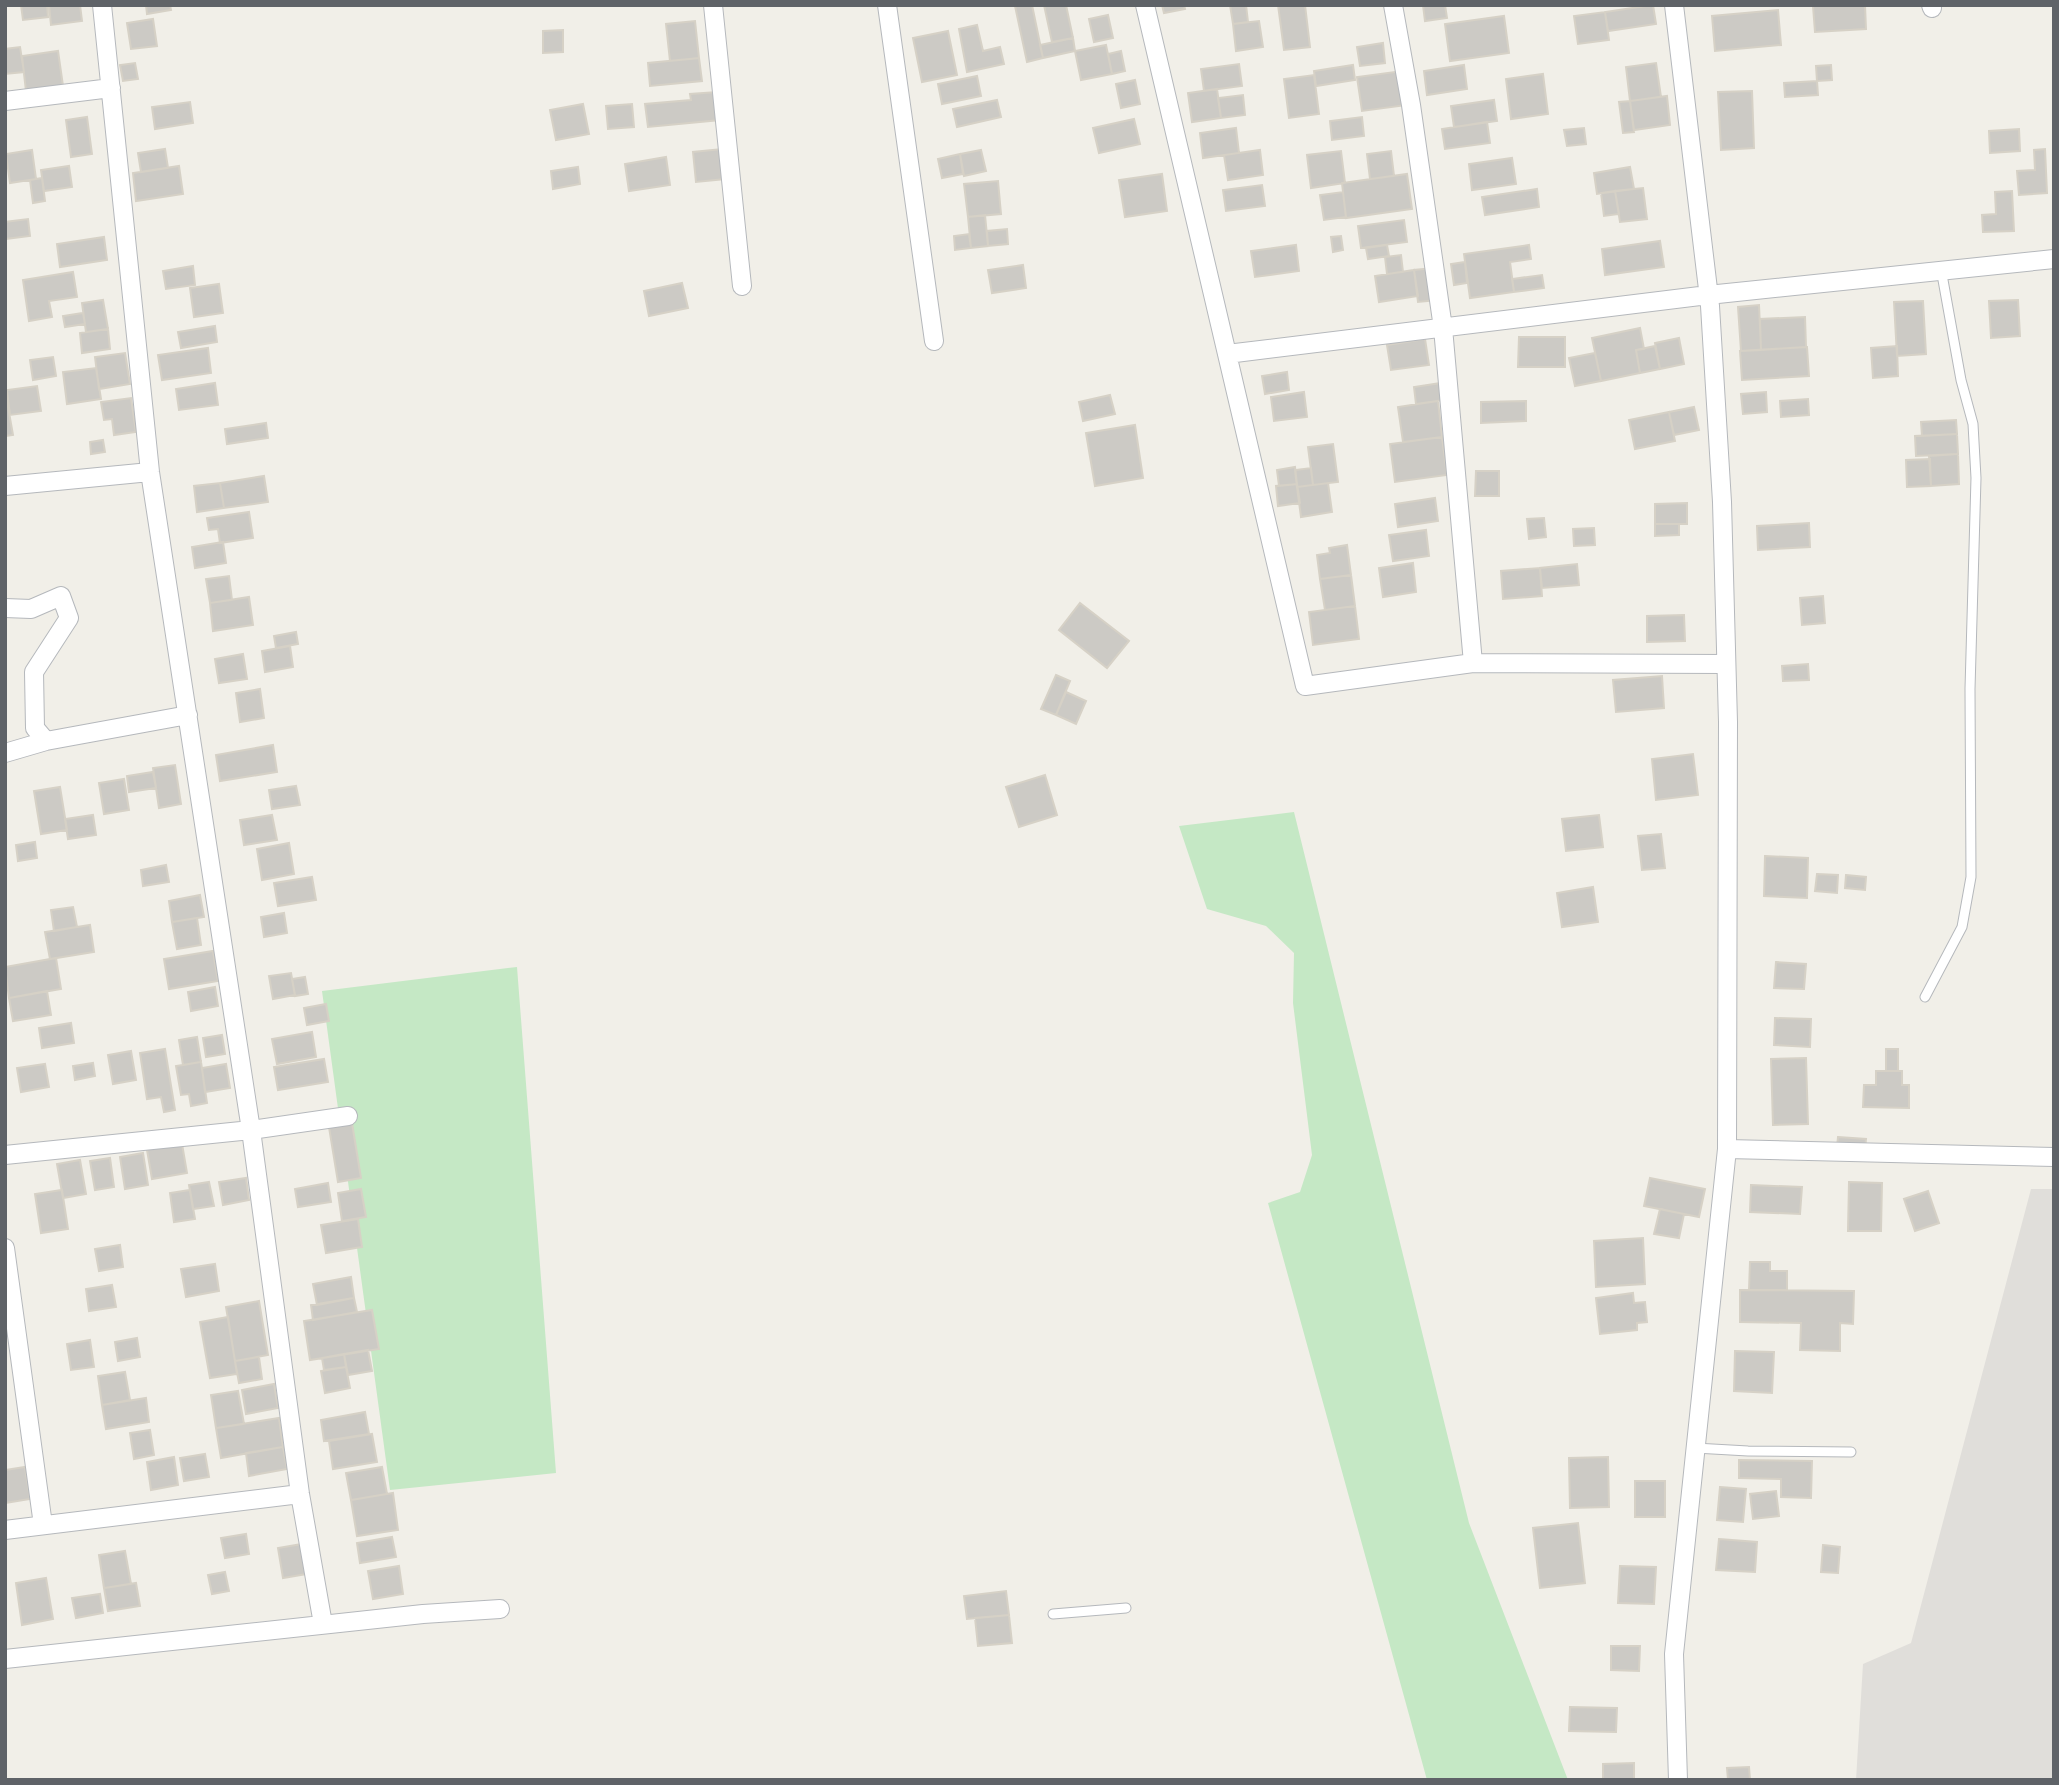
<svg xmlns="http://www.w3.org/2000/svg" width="2059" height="1785" font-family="'Archivo Narrow',sans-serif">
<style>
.industrial{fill:#e0deda}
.green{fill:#c5e8c5}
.building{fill:#cccac5;stroke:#d6d1c6;stroke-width:2}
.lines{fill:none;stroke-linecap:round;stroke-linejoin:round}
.service-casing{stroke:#b5b8bc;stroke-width:11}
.minor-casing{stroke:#b5b8bc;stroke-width:20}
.service{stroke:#fff;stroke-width:9}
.minor{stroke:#fff;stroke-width:18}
</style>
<rect width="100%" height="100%" fill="#f1efe8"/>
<!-- industrial -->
<path class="industrial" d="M2031 1189H2054V1780H1856L1863 1664 1911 1643Z"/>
<!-- green -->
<path class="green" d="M1294 812 1469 1523 1568 1780H1427L1268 1203 1300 1192 1312 1155 1293 1003 1294 953 1266 926 1207 909 1179 826Z
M517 967 556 1473 390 1490 322 991Z"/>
<!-- building -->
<path class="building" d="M21 5H47L48 17 23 20Z
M49 5H80L82 21 51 25Z
M146 5H170L171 10 147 14Z
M1032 5 1043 58 1027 62 1015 6Z
M1044 5H1066L1073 38 1052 42Z
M1162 5H1184L1185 9 1164 13Z
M1230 5H1246L1248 22 1233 24Z
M1278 5H1305L1310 47 1284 50Z
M1423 5H1445L1447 18 1425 21Z
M1653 5 1656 24 1608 31 1605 12Z
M1865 5 1866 29 1815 32 1813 6Z
M1778 10 1781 45 1715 51 1712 16Z
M1605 12 1609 40 1578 44 1574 16Z
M1108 15 1113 38 1094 42 1089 19Z
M1504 16 1509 53 1450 61 1445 24Z
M153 19 157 46 131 49 127 23Z
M695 21 699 58 670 61 666 24Z
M1259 21 1263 47 1236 51 1233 24Z
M977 25 983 51 1000 47 1004 64 967 72 959 29Z
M563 30V52L543 53V31Z
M948 31 957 75 922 82 913 38Z
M1073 38 1075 51 1043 58 1040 45Z
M1383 43 1385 63 1360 66 1357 47Z
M1106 45 1112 74 1081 80 1075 51Z
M20 47 24 72 5 74V49Z
M58 51 63 86 26 91 22 56Z
M1121 51 1125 71 1112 74 1108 54Z
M699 58 702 81 650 86 648 63Z
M135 63 138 79 123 81 120 65Z
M1656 63 1661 97 1630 101 1626 67Z
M1239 64 1242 86 1204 91 1201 69Z
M1353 65 1355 80 1316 86 1314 71Z
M1464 65 1467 89 1427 95 1424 71Z
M1831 65 1832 80 1817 81 1816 66Z
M1402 71 1407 105 1362 111 1357 77Z
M1543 74 1548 114 1511 119 1506 79Z
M1314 75 1319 114 1289 118 1284 79Z
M977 76 981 96 942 104 938 84Z
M1135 80 1140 104 1121 108 1116 84Z
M1817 81 1818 95 1785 97 1784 83Z
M1217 89 1221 118 1192 122 1188 93Z
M1752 91 1754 148 1721 150 1718 92Z
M717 92 720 120 648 127 645 104 691 100 690 94Z
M1243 95 1245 115 1221 118 1218 98Z
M1667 96 1670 125 1634 130 1630 101Z
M997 100 1001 117 957 127 953 109Z
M1494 100 1497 121 1454 127 1451 106Z
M1630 101 1634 132 1623 133 1619 102Z
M190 102 193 123 155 129 152 107Z
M583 104 589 134 556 140 550 110Z
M632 104 634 127 608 129 606 106Z
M87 117 92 154 71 157 66 120Z
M1362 117 1364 136 1332 140 1330 121Z
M1134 119 1140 144 1099 153 1093 128Z
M1487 122 1490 143 1445 149 1442 129Z
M1236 128 1239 153 1203 158 1200 133Z
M1584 128 1586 144 1567 146 1564 130Z
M2019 129 2020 151 1990 153 1989 131Z
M165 149 168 168 141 172 138 153Z
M722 149 725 179 696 182 693 152Z
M2045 149 2047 193 2019 195 2017 171 2035 170 2034 150Z
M32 150 36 179 10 183 6 154Z
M981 150 986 171 964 176 960 154Z
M1260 150 1263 175 1228 180 1224 155Z
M1341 151 1345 183 1311 188 1307 155Z
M1391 151 1394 176 1370 179 1367 154Z
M960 154 963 174 942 178 938 159Z
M666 157 670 185 629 191 625 164Z
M1512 158 1516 184 1472 190 1469 164Z
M69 166 72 187 44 191 41 170Z
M179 166 183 194 136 201 133 173Z
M578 167 580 184 553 189 551 171Z
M1630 167 1634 189 1597 194 1594 173Z
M1162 174 1167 211 1125 217 1119 180Z
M1407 174 1412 209 1346 218 1342 183Z
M42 178 45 201 33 203 30 180Z
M998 181 1001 214 968 217 964 184Z
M1262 185 1265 206 1226 211 1223 190Z
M1643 188 1647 219 1620 222 1615 191Z
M1537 189 1539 207 1485 215 1482 197Z
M1615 191 1619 214 1604 216 1601 193Z
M2012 191 2014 231 1983 232 1982 215 1996 214 1995 192Z
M1343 192 1346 217 1324 220 1320 195Z
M985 215 988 246 971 248 968 217Z
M28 219 30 236 5 239V222Z
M1404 220 1407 242 1361 248 1358 226Z
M1007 229 1008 244 988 246 987 231Z
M969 234 971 248 955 250 954 236Z
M1341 236 1343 250 1333 252 1331 237Z
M104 237 107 260 60 267 57 244Z
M1660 241 1664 267 1605 275 1602 249Z
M1296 245 1299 271 1255 277 1251 251Z
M1387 245 1389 256 1368 259 1366 248Z
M1529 245 1531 259 1510 262 1514 292 1470 298 1464 254Z
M1401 255 1403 272 1387 274 1385 257Z
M1465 262 1467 283 1454 285 1451 264Z
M1023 265 1026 288 992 293 988 270Z
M193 266 195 285 166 289 163 271Z
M1433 268 1437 300 1418 302 1414 270Z
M1414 270 1418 296 1379 302 1375 276Z
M73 272 77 297 49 301 52 317 29 321 23 280Z
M1542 275 1544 288 1514 292 1512 279Z
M682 283 688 308 649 316 644 291Z
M219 284 223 313 194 317 190 288Z
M103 300 108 329 86 332 82 303Z
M2018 300 2020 336 1991 338 1989 301Z
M1923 301 1926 354 1897 356 1894 302Z
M1759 305 1761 350 1741 351 1738 307Z
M83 313 85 324 65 327 63 316Z
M1805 317 1806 347 1761 350 1760 319Z
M215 326 217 342 181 348 178 332Z
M1640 328 1644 349 1636 350 1640 373 1601 381 1592 338Z
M108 329 110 349 82 353 80 333Z
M1519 337H1565V367H1518Z
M1679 338 1684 364 1660 369 1655 343Z
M1425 339 1429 365 1391 370 1387 345Z
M1655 346 1660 369 1640 373 1636 350Z
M1897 346 1898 376 1873 378 1871 348Z
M1807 347 1809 376 1742 380 1740 351Z
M208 348 211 373 162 380 158 355Z
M125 353 130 384 99 389 95 357Z
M1595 353 1601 381 1575 386 1569 358Z
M53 357 56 376 33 380 30 360Z
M96 368 101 399 67 404 63 372Z
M1287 372 1289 390 1265 394 1262 376Z
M215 383 218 405 179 410 176 389Z
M1441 383 1444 400 1416 404 1414 387Z
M37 386 41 411 10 415 7 390Z
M5 390 13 435 5 436Z
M1304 392 1307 417 1274 421 1271 397Z
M1766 392 1767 412 1743 414 1741 394Z
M1110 395 1115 414 1083 421 1079 402Z
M131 398 136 432 114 435 112 419 104 420 101 402Z
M1808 399 1809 415 1781 417 1780 401Z
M1438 401 1442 437 1403 442 1398 407Z
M1526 401V421L1481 423V402Z
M1694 407 1699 430 1674 435 1669 412Z
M1669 412 1675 441 1635 449 1629 420Z
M1956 420 1957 434 1922 436 1921 422Z
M266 423 268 438 227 444 225 429Z
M1135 425 1143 478 1095 486 1086 433Z
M1957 434 1958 454 1916 456 1915 436Z
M1442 437 1447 475 1395 482 1390 444Z
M103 440 105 452 91 454 90 442Z
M1333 444 1338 482 1313 485 1308 447Z
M1958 454 1959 484 1931 486 1929 456Z
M1930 459 1931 486 1907 487 1906 460Z
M1295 467 1297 484 1279 486 1277 470Z
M1311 468 1313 485 1297 487 1295 470Z
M1476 471H1499V496H1475Z
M264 476 268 502 224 508 220 483Z
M220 483 224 508 197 512 194 486Z
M1328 483 1332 512 1301 517 1297 487Z
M1297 484 1300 503 1278 506 1276 486Z
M1435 498 1438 521 1398 527 1395 504Z
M1687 503V524H1655V504Z
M249 512 253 538 220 543 218 529 209 530 207 518Z
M1544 518 1546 537 1529 539 1527 519Z
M1809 523 1810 547 1758 550 1757 526Z
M1655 524H1679V535L1655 536Z
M1594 528 1595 545 1574 546 1573 529Z
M1426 530 1429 556 1393 561 1389 535Z
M223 542 226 563 195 568 192 547Z
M1347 545 1351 575 1320 579 1317 555 1330 553 1329 548Z
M1413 563 1416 592 1383 597 1379 568Z
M1577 564 1579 585 1542 588 1540 568Z
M1540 568 1542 596 1503 599 1501 571Z
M1351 575 1355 606 1325 610 1320 579Z
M229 576 232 600 210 603 206 579Z
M1823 596 1825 623 1802 625 1800 598Z
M249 597 253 625 213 631 210 603Z
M1080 603 1129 641 1107 668 1059 630Z
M1355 606 1359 639 1313 645 1309 612Z
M1684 615 1685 641 1647 642V616Z
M296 632 298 644 276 648 274 636Z
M290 646 293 667 265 672 262 651Z
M243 654 247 679 219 683 215 659Z
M1808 664 1809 680 1783 681 1782 666Z
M1056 675 1070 681 1056 715 1041 709Z
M1662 676 1664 708 1616 712 1613 680Z
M260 689 264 718 240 722 236 693Z
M1066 692 1086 701 1076 724 1056 715Z
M273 745 277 772 220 781 216 755Z
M1693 754 1698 795 1656 800 1652 759Z
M175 765 181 804 159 808 153 768Z
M153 772 156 788 129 792 127 776Z
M1045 775 1057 815 1019 827 1006 787Z
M124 779 129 810 104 814 99 783Z
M296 786 300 805 272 809 269 790Z
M60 787 67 830 41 834 34 791Z
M93 815 96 835 68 839 65 819Z
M272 815 277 840 244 845 240 820Z
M1599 815 1603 847 1566 851 1562 819Z
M1661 834 1665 868 1642 870 1638 836Z
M35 842 37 858 18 861 16 845Z
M289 843 294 874 262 880 257 849Z
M1765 856 1808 858 1807 898 1764 896Z
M166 865 169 882 143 886 141 870Z
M1817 874 1838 875 1837 893 1815 891Z
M1846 875 1866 877 1865 890 1845 888Z
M312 877 316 900 278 906 274 883Z
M1593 887 1598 922 1562 927 1557 893Z
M200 895 204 917 172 922 169 901Z
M73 907 77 927 54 931 51 910Z
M284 913 287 933 264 937 261 917Z
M197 918 201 945 177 949 172 922Z
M90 925 94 952 50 959 45 932Z
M213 951 218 981 169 989 164 959Z
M56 958 61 989 9 998 5 967Z
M1776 962 1806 964 1804 989 1774 988Z
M291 973 295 995 273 999 269 976Z
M305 977 308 994 295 996 292 979Z
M215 987 218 1006 191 1011 188 992Z
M47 991 51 1015 13 1021 9 998Z
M326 1004 329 1021 307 1025 304 1008Z
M1775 1018 1811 1019 1810 1047 1774 1045Z
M71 1023 74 1043 42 1048 39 1028Z
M312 1032 316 1057 277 1064 272 1039Z
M222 1035 225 1054 206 1057 203 1038Z
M197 1037 201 1062 183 1065 179 1040Z
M165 1049 175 1110 164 1112 161 1097 147 1099 140 1053Z
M1886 1049H1898V1071H1886Z
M131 1051 136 1080 113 1084 108 1055Z
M1806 1058 1808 1124 1773 1125 1771 1059Z
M324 1059 328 1082 278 1090 274 1067Z
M201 1062 207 1103 191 1106 189 1094 181 1095 176 1066Z
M93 1063 95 1076 75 1080 73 1066Z
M45 1064 49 1087 21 1092 17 1068Z
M226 1064 230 1088 205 1092 202 1068Z
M1876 1071H1902V1085H1909V1108L1863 1107 1864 1085H1876Z
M351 1117 361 1178 338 1182 328 1121Z
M1838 1137 1866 1139 1865 1149 1837 1147Z
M181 1138 187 1173 152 1179 146 1144Z
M143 1153 148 1185 125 1189 120 1157Z
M110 1158 114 1187 95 1190 90 1161Z
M80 1160 86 1194 63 1198 57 1164Z
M246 1178 249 1200 223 1205 219 1182Z
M1650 1178 1705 1189 1699 1217 1644 1206Z
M209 1182 214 1206 193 1209 189 1185Z
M1849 1182 1882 1183 1881 1231H1848Z
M328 1183 331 1202 298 1207 295 1189Z
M1751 1185 1802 1187 1800 1214 1750 1212Z
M361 1189 366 1217 342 1221 338 1193Z
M62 1190 68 1229 41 1233 35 1194Z
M190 1190 195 1219 174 1222 170 1193Z
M1928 1191 1939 1223 1915 1231 1904 1199Z
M1660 1209 1684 1214 1679 1238 1654 1234Z
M358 1219 362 1247 326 1253 321 1225Z
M1643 1238 1645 1284 1596 1287 1594 1241Z
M120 1245 123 1267 99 1271 95 1249Z
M1750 1262H1770V1271H1787V1290H1749Z
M215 1264 219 1291 186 1297 181 1269Z
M351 1277 354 1298 317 1305 313 1284Z
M112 1285 116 1307 89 1311 86 1289Z
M1740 1290 1854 1291 1853 1324 1840 1323V1351L1800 1350 1801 1323 1740 1322Z
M1633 1293 1634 1303 1645 1302 1647 1322 1637 1323V1330L1600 1334 1596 1298Z
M354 1298 357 1312 313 1320 311 1305Z
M259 1301 268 1355 235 1361 226 1307Z
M372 1310 379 1349 310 1360 304 1321Z
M228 1317 237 1374 210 1378 200 1322Z
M137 1338 140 1357 118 1361 115 1342Z
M90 1340 94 1367 71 1370 67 1344Z
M368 1350 372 1371 348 1375 344 1354Z
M1735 1351 1774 1352 1772 1393 1734 1391Z
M344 1354 346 1367 324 1370 322 1358Z
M259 1357 262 1379 239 1383 235 1361Z
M346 1367 350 1388 325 1393 321 1371Z
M125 1372 130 1400 102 1405 98 1376Z
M274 1384 278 1408 246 1414 242 1390Z
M238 1391 244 1424 216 1428 211 1395Z
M146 1398 149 1422 106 1429 102 1405Z
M365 1412 369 1434 324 1441 321 1420Z
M279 1418 283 1447 221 1458 216 1428Z
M150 1430 154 1455 134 1459 130 1433Z
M372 1434 377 1462 333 1469 329 1441Z
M283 1447 287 1469 249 1476 246 1453Z
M205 1454 209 1477 184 1481 180 1458Z
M174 1457 178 1485 151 1490 147 1462Z
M1608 1457 1609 1507 1570 1508 1569 1458Z
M1739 1460 1812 1461 1811 1498 1781 1497V1479L1739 1478Z
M25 1467 30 1499 5 1503V1470Z
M382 1467 387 1494 351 1500 346 1473Z
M1635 1481H1665V1517H1635Z
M1720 1487 1746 1489 1743 1522 1717 1520Z
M1776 1491 1779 1516 1753 1519 1750 1494Z
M393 1493 398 1530 357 1536 351 1500Z
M1578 1523 1585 1583 1540 1588 1533 1528Z
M246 1534 249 1554 225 1558 221 1538Z
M392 1537 396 1557 360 1563 357 1543Z
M1719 1539 1757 1542 1755 1572 1716 1570Z
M302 1544 307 1574 283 1578 278 1548Z
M1823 1545 1840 1547 1838 1573 1821 1572Z
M125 1551 131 1584 104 1588 99 1555Z
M399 1566 403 1594 373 1599 368 1571Z
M1620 1566 1656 1567 1654 1604 1618 1603Z
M225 1572 229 1591 212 1594 208 1575Z
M46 1578 53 1619 22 1625 16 1583Z
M136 1583 140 1606 108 1611 104 1588Z
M1006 1591 1009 1615 967 1619 964 1596Z
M100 1594 103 1613 76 1618 72 1598Z
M1009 1615 1012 1643 978 1646 975 1618Z
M1611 1646H1640L1639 1671 1611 1670Z
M1570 1707 1617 1708 1616 1732 1569 1731Z
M1634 1763V1780H1603V1764Z
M1749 1767 1750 1780H1728L1727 1768Z"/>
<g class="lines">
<!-- service casing -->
<g class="service-casing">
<path id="service" d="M1925 997 1962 927 1971 877 1970 689 1976 478 1973 424 1961 380 1941 269
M1695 1448 1748 1451 1851 1452
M1053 1614 1126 1608"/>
</g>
<!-- minor casing -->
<g class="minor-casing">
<path id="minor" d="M102 5 150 472 251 1130 300 1494 323 1624
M713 5 742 286
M887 5 934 341
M1145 5 1305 686 1473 663 1726 664
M1393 5 1411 105 1443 328 1473 663
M1674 5 1710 306 1722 502 1728 722 1727 1149 1674 1654 1678 1780
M1931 5 1932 8
M5 101 111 88
M1227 354 1708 295 2054 259
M5 486 150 472
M5 608 31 609 61 596 69 618 34 672 35 728 46 741
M5 753 46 741 188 715
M1727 1149 2054 1157
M5 1155 251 1130 348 1116
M5 1248 43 1525
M5 1530 300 1494
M5 1659 423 1614 500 1609"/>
</g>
<!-- service -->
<use href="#service" class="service"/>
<!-- minor -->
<use href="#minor" class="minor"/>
</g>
<!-- border -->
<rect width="2059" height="1785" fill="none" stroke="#5f6368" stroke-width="14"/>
</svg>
